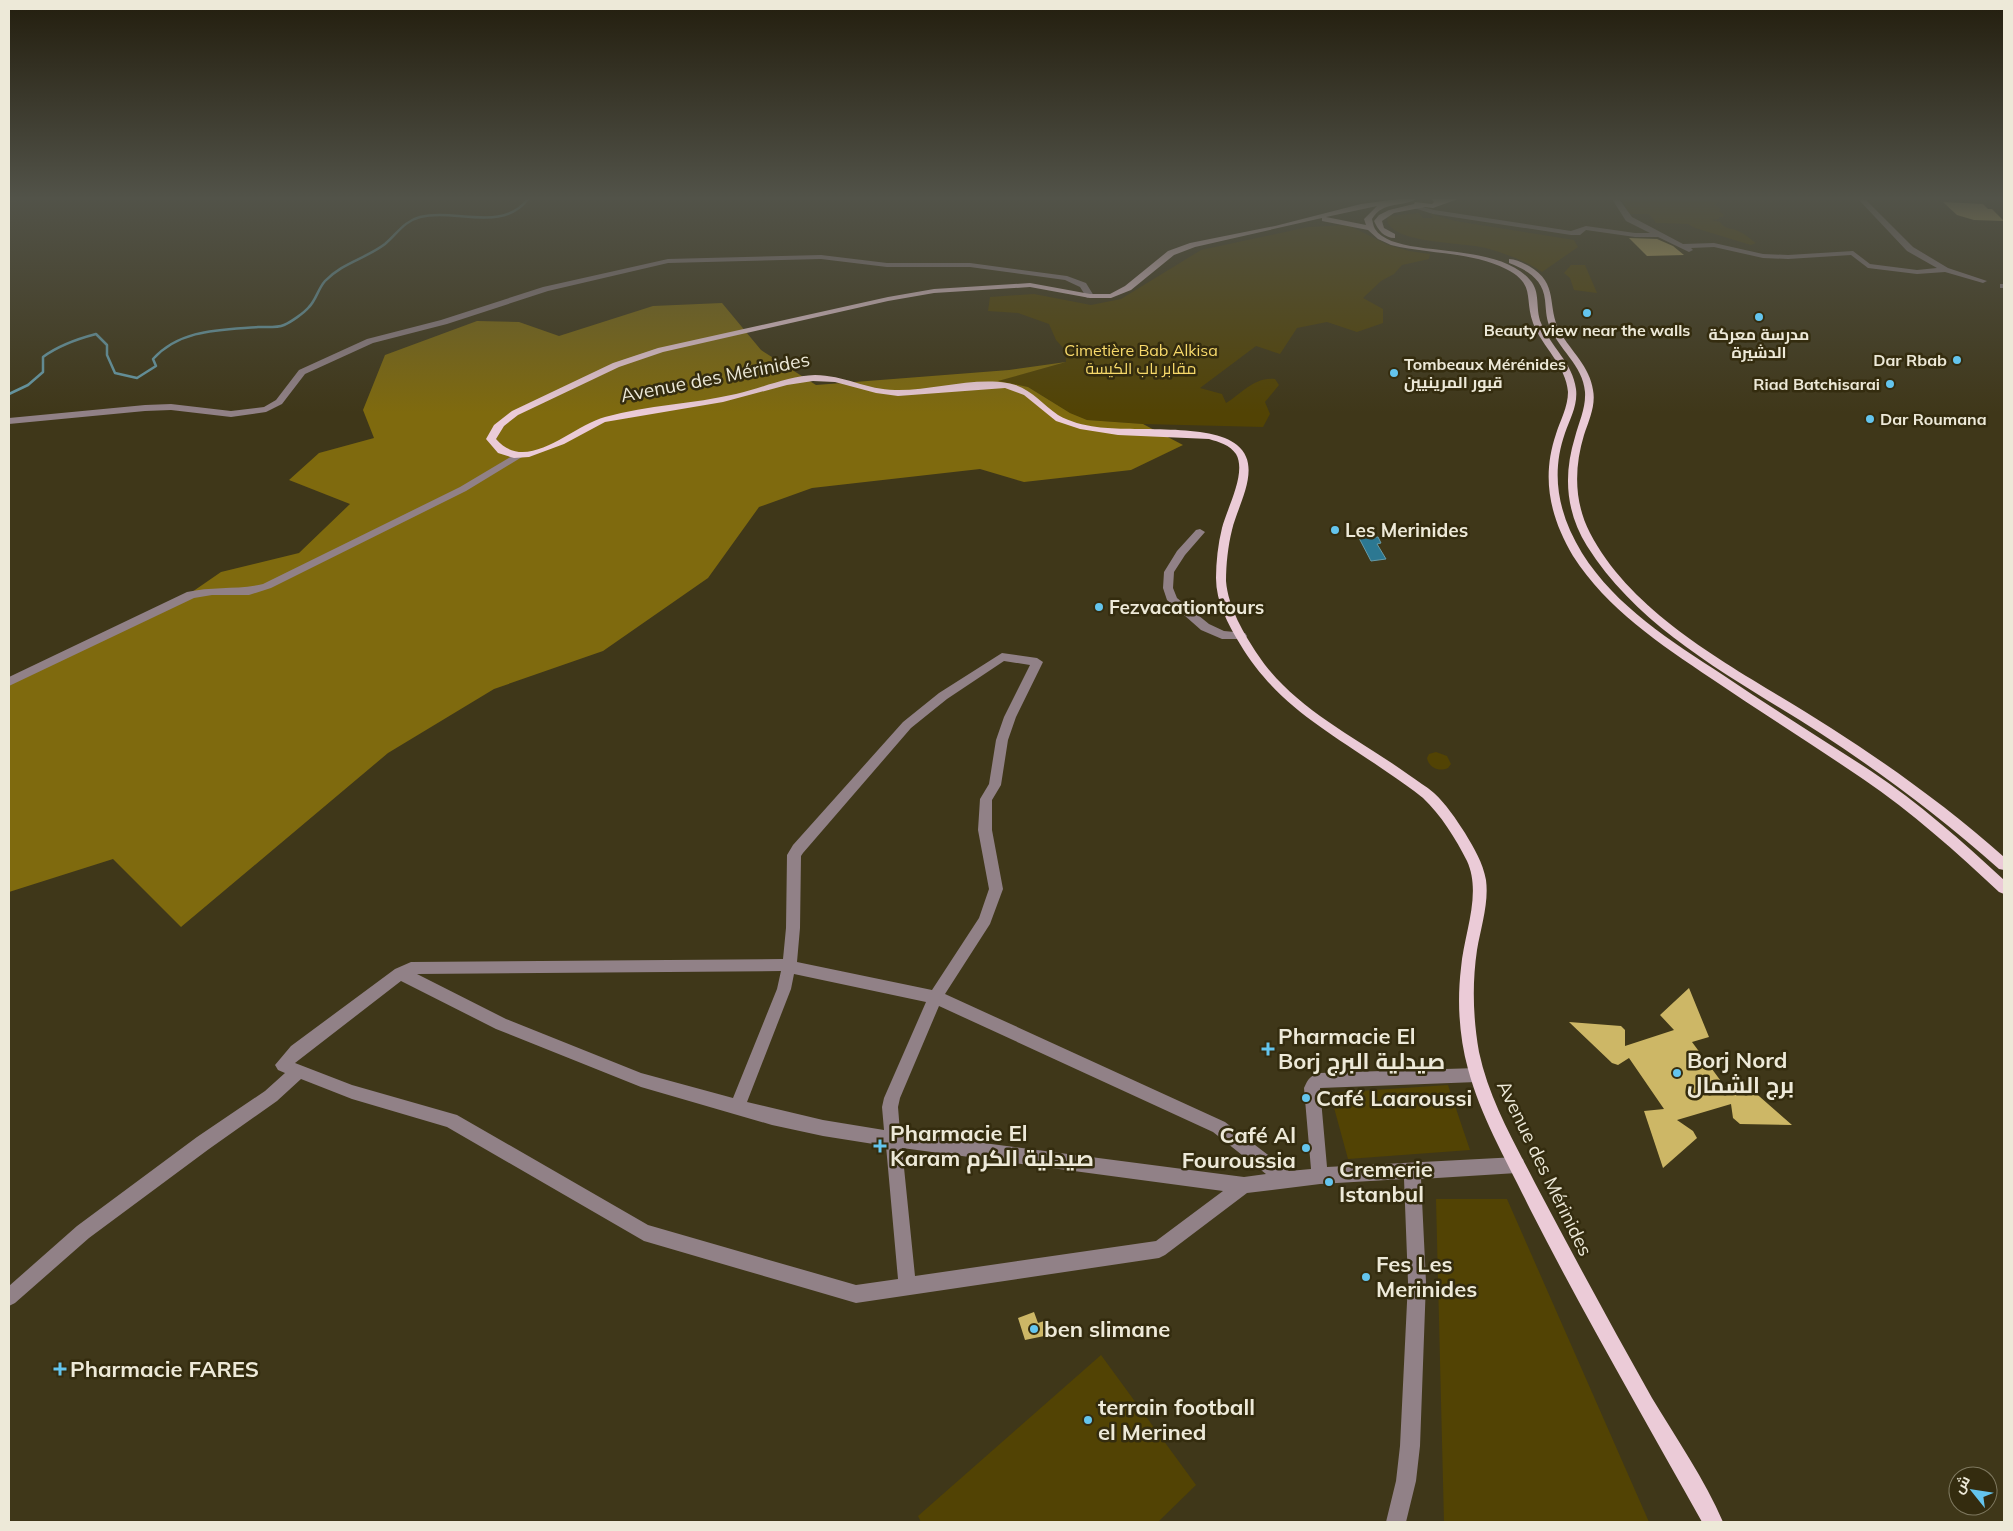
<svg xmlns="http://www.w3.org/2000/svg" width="2013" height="1531" font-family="Mulish,Cairo,sans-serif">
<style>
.green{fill:#524304}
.forest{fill:#7f6a0e}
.water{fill:#2c7892;stroke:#669aa7}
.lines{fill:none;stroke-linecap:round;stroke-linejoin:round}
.stream{stroke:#669aa7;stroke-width:2.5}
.building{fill:#cdb766}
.minor{fill:#918187;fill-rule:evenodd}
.major{fill:#ebcbd7;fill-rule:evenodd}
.poi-dot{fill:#64c5ee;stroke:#342c0f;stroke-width:2}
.labels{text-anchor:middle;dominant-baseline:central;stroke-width:5;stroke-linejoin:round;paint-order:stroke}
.far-poi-label{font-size:16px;font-weight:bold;fill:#ede9d8;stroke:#342c0f}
.far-park-label{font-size:16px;fill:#f8da6b;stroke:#342c0f}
.street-label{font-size:19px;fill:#ede9d8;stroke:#342c0f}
.poi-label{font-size:19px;font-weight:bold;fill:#ede9d8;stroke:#342c0f;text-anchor:start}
.near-poi-label{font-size:22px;font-weight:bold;fill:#ede9d8;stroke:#342c0f;text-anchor:start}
</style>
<rect width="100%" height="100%" fill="#3f3719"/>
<!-- green -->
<path class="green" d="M1622 199 1717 200 1721 202 1714 204 1721 209 1719 211 1724 215 1723 217H1719V219L1712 220 1720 222C1724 229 1732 228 1738 231 1744 233 1750 239 1756 243L1751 245 1695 228 1688 224 1656 223 1649 214H1629Z
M1419 213 1423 218H1433L1431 214 1455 221 1574 240 1578 247 1542 272C1524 260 1506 254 1486 248 1463 242 1392 244 1387 220L1389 216Z
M1348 225 1388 245 1409 251 1430 254 1429 259 1402 265 1394 274 1381 281 1363 298 1383 309V323L1357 332 1327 322 1297 328 1280 354 1256 346 1200 388 1222 394 1226 403C1241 394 1255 376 1275 379L1279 385 1265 402 1270 414 1263 427 1143 424 1087 420 1070 413 1028 387 996 381 1066 362V351L1056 340 1049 324 1018 313 988 311 990 297 1034 294 1091 305 1121 299 1201 250 1308 227Z
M1571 265H1585L1597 293 1574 290 1570 278 1564 273Z
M1436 752 1447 756 1451 764 1448 768C1439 772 1429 768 1427 758L1429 754Z
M1448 1085 1470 1150 1348 1159 1330 1093Z
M1436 1199H1507L1649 1522H1444Z
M1101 1355 1196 1485 1158 1522H921L918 1516Z"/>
<!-- forest -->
<path class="forest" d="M722 303 761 350 816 385 1009 370 1066 362 998 381 1028 387 1070 413 1087 420 1143 424 1183 445 1131 470 1024 482 980 469 812 488 759 507 708 578 603 651 494 689 388 753 181 927 113 859 9 892V684L163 612 221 572 299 553 350 504 289 480 319 453 374 438 363 410 385 355 477 321 519 322 559 336 653 306Z"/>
<!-- water -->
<path class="water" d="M1378 537 1381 543 1377 544 1386 559 1371 561 1359 538Z"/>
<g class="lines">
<!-- stream -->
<path class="stream" d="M9 394 28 385 43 372V357C59 345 77 339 96 334L107 345V355L115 373 137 378 156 366 153 359C180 329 220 330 258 327 266 327 277 328 284 325 291 322 304 313 309 307 316 300 318 289 325 281 342 263 365 259 385 244 397 234 404 221 420 217 455 208 502 233 528 199"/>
</g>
<!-- building -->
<path class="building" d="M1943 202 1983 204 1988 209H1992L2004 221 1974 220 1957 215Z
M1629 238 1657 239 1673 246 1684 255 1647 256Z
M1689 988 1709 1037 1692 1042 1729 1092 1739 1081 1743 1082 1792 1125 1740 1124 1733 1118 1731 1104 1677 1120 1693 1131 1697 1138 1663 1168 1644 1111 1664 1109 1629 1058 1618 1065 1612 1063 1569 1022 1621 1026 1625 1030V1046L1674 1030 1660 1015Z
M1034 1312 1038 1323 1044 1321 1049 1335 1025 1340 1018 1318Z"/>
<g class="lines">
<!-- minor -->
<path class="minor" d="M1612 199H1619L1632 217 1683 244 1714 243 1763 254 1788 255 1853 251 1870 264 1917 270 1937 268 1907 251 1858 199H1865L1913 247 1948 268 1987 281 1983 283 1945 272 1917 274 1868 268 1851 255 1788 259 1763 258 1714 247 1691 248 1693 250 1689 252 1658 237H1635L1586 230 1580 235H1571L1433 214 1411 207 1415 205 1434 210 1571 231 1586 226 1635 233H1650L1626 221Z
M821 255 887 263H970L1067 276 1086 283 1094 296 1087 298 1080 287 1065 280 970 267H887L821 259 668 263 548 291 447 324 373 343 305 374 282 404 266 412 231 417 171 410 145 411 9 424V418L145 405 171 404 231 411 264 407 276 400 299 370 367 339 441 320 543 287 668 259Z
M2000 284H2004V288H2000Z
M519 452 522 453V457L466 491 271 588 249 595H212L194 598 9 686V677L187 592C212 586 238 590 263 584L460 487Z
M1200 529 1205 532 1185 555 1174 572 1173 588 1177 598 1209 624 1224 631 1245 633 1247 636 1245 639H1222L1201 630 1167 600 1163 588 1164 572 1177 551 1196 530Z
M1002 653 1037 658 1043 662 1016 717 1008 740 1001 785 992 800V830L1003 889 990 924 945 994 1225 1122 1289 1171 1311 1169 1304 1088C1308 1079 1310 1076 1319 1073L1477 1068 1482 1070 1485 1075 1482 1080 1477 1082 1320 1088 1327 1167 1517 1157 1523 1159 1525 1165 1523 1171 1517 1173 1421 1179 1426 1282 1420 1446 1416 1481 1406 1522H1386L1396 1481 1400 1446 1408 1282 1404 1179 1320 1184 1247 1193 1165 1255 1159 1258 856 1303 644 1241 447 1127 352 1099 301 1079 277 1101 209 1149 89 1238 15 1303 9 1306V1286L77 1226 197 1137 265 1091 285 1073 278 1070 275 1065 291 1046 395 969 411 962 783 959 786 928 787 855 793 845 903 722 939 693ZM1004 661 1030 665 1004 717 996 740 989 784 980 799 978 830 989 889 979 918 932 990 797 962 800 928 801 856 803 853 911 728 947 699ZM781 971 777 989 733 1098 641 1073 506 1019 417 974ZM794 974 926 1002 884 1098 882 1107 884 1130 823 1120 747 1102 791 989ZM401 981 496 1029 641 1087 772 1125 823 1136 886 1146 898 1279 856 1285 648 1225 457 1115 352 1085 295 1063ZM939 1006 1213 1132 1266 1174 1244 1177 900 1132 898 1107 900 1098ZM902 1148 1223 1191 1156 1241 915 1276Z"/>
<!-- major -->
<path class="major" d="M1398 199H1416C1401 208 1384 200 1372 219 1373 222 1373 226 1375 229 1395 260 1495 239 1530 280 1541 292 1535 308 1541 323 1550 346 1573 363 1576 389 1578 405 1570 419 1565 433 1550 476 1559 515 1582 553 1616 607 1671 641 1723 675 1772 708 1822 739 1871 771 1919 803 1962 841 2004 880V894L1999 892C1956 852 1912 812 1863 779 1813 745 1762 713 1712 679 1660 644 1607 609 1573 556 1550 517 1541 478 1556 434 1560 421 1568 407 1568 392 1566 365 1542 347 1533 323 1524 298 1536 284 1506 269 1473 252 1428 254 1391 245L1378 239 1368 230 1322 221V218L1195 247 1174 255 1131 290 1111 298H1090L1030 287 934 293 888 301 663 352 619 367 518 415 504 426 496 439C527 475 571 426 605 417 648 405 693 404 736 394 762 388 788 376 815 375 843 375 868 390 895 390 931 391 972 377 1007 383 1029 386 1041 403 1058 415 1070 422 1083 425 1097 427 1132 432 1211 423 1237 445 1263 466 1238 504 1232 530 1228 546 1226 564 1226 581 1228 607 1244 634 1258 655 1294 709 1358 738 1409 775 1417 781 1426 786 1434 793 1446 804 1456 819 1465 833 1474 848 1483 863 1486 880 1489 903 1481 927 1477 950 1472 984 1473 1018 1479 1052 1489 1099 1513 1140 1535 1183 1573 1255 1612 1327 1652 1398 1676 1438 1705 1480 1723 1522H1702C1644 1418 1584 1315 1530 1209 1508 1163 1481 1118 1468 1069 1459 1036 1457 1001 1461 968 1464 933 1482 894 1467 861 1456 839 1441 815 1423 798 1412 789 1399 780 1387 772 1330 732 1277 706 1240 644 1228 624 1216 602 1216 578 1216 562 1218 544 1222 528 1227 508 1247 473 1236 454 1230 445 1219 442 1209 439L1118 435 1080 429 1056 421 1024 395 1005 388 898 396 876 393 835 382 813 381 787 385 723 402 605 422 564 444 529 457 514 458 498 453 486 439 494 425 512 411 613 363 658 348 888 297 934 289 1030 283 1090 294H1110L1125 286 1168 251 1190 243 1275 226 1361 204ZM1377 206 1364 219 1366 225 1326 217Z
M1432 199H1458L1433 208 1425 207 1394 213 1382 221 1384 228 1395 234V238C1384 238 1378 230 1374 221L1379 215 1389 210 1414 204 1415 202 1432 204 1434 202Z
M1509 259C1516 259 1523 263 1529 266 1560 284 1546 306 1560 332 1571 351 1590 367 1593 390 1596 405 1589 420 1584 435 1574 468 1574 502 1590 533 1637 623 1750 675 1831 728 1892 767 1950 809 2004 857V870L1999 869C1943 819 1883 774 1820 733 1738 680 1641 632 1587 546 1566 512 1563 476 1575 437 1579 422 1586 408 1585 392 1583 365 1558 349 1549 325 1546 317 1546 309 1545 300 1543 279 1527 270 1509 263Z"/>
</g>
<!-- sky -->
<linearGradient id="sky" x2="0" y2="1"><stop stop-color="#231e0e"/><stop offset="0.48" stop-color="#525349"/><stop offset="1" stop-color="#525349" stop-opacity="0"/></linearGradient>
<rect width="2013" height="413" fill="url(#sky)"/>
<!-- markers -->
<g class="poi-dot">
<circle cx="1587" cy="313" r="5"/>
<circle cx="1759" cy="317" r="5"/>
<circle cx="1957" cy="360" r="5"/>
<circle cx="1394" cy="373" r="5"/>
<circle cx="1890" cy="384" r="5"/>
<circle cx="1870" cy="419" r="5"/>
<circle cx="1335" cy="530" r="5"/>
<circle cx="1099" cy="607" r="5"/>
<path d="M1265.5 1041.5h5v5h5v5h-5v5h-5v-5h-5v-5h5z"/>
<circle cx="1677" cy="1073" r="5"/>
<circle cx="1306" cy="1098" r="5"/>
<path d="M877.5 1138.5h5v5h5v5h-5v5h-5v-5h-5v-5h5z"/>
<circle cx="1306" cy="1148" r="5"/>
<circle cx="1329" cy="1182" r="5"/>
<circle cx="1366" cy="1277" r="5"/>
<circle cx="1034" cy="1329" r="5"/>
<path d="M57.5 1361.5h5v5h5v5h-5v5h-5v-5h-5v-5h5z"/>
<circle cx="1088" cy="1420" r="5"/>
</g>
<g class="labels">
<!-- far-poi labels -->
<g class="far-poi-label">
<text x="1587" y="330">Beauty view near the walls</text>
<text x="1759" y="334">مدرسة معركة<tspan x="1759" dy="18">الدشيرة</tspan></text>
<text x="1947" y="360" text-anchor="end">Dar Rbab</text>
<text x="1404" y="364" text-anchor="start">Tombeaux Mérénides<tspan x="1404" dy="18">قبور المرينيين</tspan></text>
<text x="1880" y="384" text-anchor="end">Riad Batchisarai</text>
<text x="1880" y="419" text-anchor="start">Dar Roumana</text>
</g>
<!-- far-park labels -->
<g class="far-park-label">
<text x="1141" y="350">Cimetière Bab Alkisa<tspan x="1141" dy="18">مقابر باب الكيسة</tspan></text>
</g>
<!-- street labels -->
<g class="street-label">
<text transform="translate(715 377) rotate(-11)">Avenue des Mérinides</text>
<text transform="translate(1545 1168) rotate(64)">Avenue des Mérinides</text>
</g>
<!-- poi labels -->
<g class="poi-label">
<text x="1345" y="530">Les Merinides</text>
<text x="1109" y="607">Fezvacationtours</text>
</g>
<!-- near-poi labels -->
<g class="near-poi-label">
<text x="1278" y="1036">Pharmacie El<tspan x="1278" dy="25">Borj صيدلية البرج</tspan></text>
<text x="1687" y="1060">Borj Nord<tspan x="1687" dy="25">برج الشمال</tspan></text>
<text x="1316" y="1098">Café Laaroussi</text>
<text x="890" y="1133">Pharmacie El<tspan x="890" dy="25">Karam صيدلية الكرم</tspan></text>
<text x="1296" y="1135" text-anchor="end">Café Al<tspan x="1296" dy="25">Fouroussia</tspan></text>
<text x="1339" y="1169">Cremerie<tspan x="1339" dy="25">Istanbul</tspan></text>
<text x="1376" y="1264">Fes Les<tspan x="1376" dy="25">Merinides</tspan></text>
<text x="1044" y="1329">ben slimane</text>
<text x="70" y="1369">Pharmacie FARES</text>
<text x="1098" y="1407">terrain football<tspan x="1098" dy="25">el Merined</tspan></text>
</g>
</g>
<!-- border -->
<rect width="2013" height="1531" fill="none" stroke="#ede9d8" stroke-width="20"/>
<!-- north arrow -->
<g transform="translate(1973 1491) rotate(300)"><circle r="24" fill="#342c0f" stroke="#7e785f"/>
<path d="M0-4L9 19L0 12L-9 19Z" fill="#64c5ee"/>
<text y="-8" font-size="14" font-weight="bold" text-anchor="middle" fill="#ede9d8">ش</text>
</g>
</svg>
